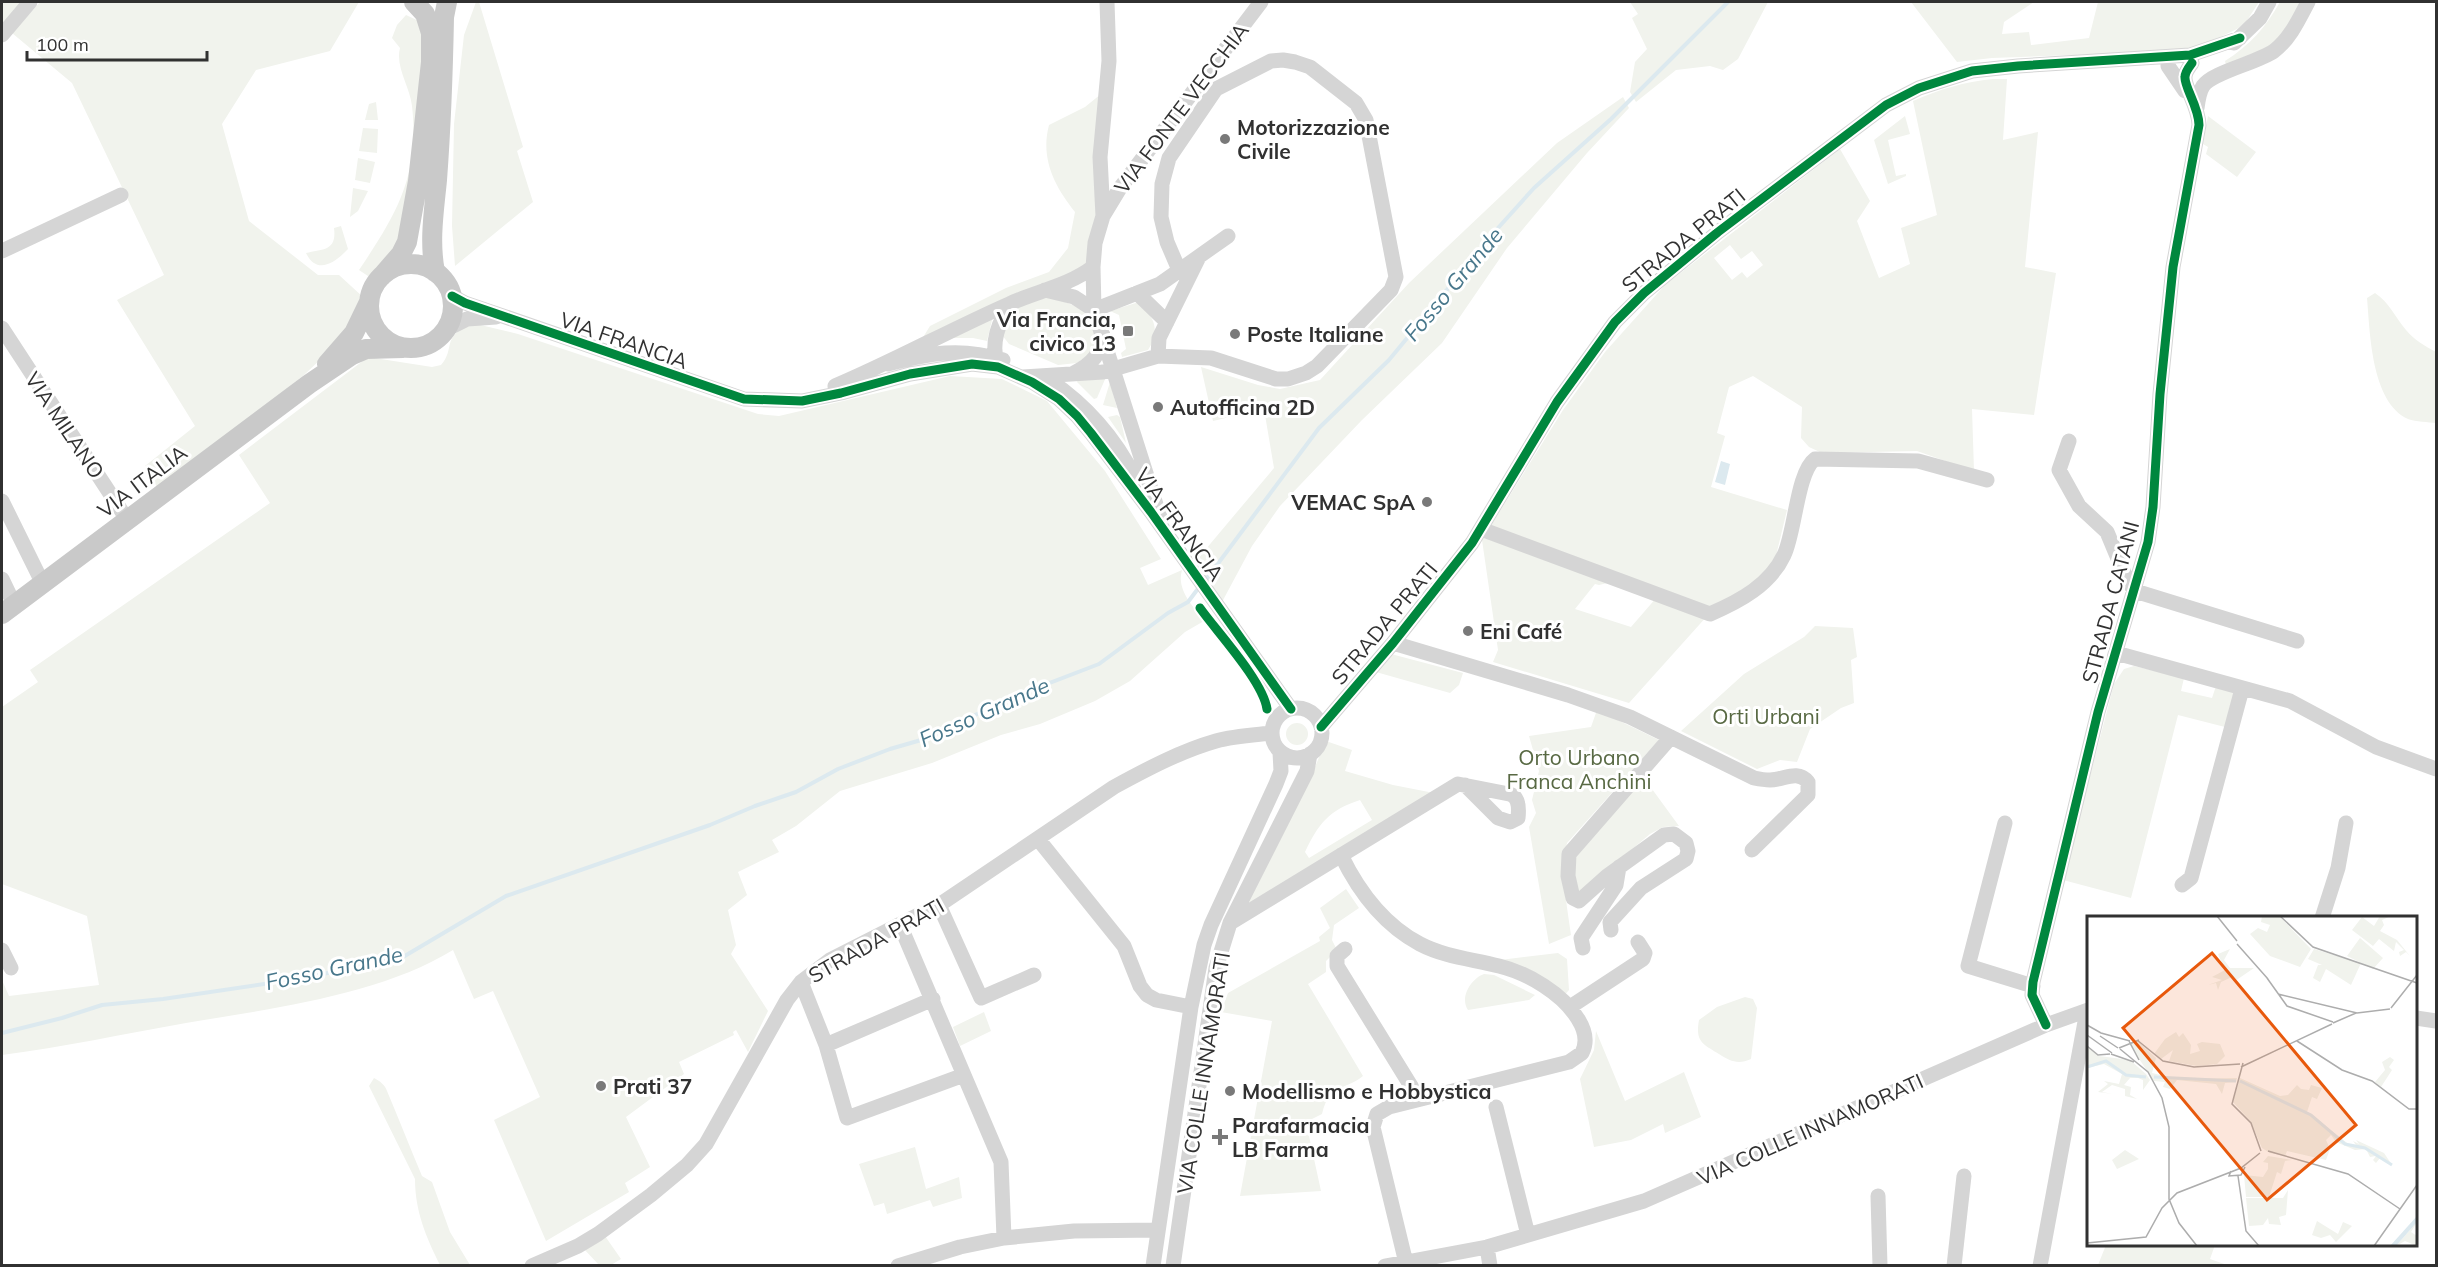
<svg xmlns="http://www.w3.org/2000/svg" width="2438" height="1267" font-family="Mulish,sans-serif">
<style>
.green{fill:#f1f3ed;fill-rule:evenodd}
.water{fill:#dce9ef}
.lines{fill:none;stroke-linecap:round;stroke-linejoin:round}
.stream{stroke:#dce9ef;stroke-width:4}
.minor{stroke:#d5d5d5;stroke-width:15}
.major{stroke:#c9c9c9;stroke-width:20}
.cycleway-casing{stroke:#fff;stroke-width:13}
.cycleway{stroke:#00873e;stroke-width:9}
.poi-dot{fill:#797979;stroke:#fff;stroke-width:2}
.labels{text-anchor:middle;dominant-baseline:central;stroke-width:6;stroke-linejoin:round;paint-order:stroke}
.street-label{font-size:21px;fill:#313131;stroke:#fff}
.poi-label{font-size:21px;font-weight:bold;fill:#313131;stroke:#fff;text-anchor:start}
.park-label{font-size:21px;fill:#586943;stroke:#fff}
.water-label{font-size:22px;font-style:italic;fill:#48778b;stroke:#fff}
.inset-river{fill:none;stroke:#dce9ef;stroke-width:3}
.inset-road{fill:none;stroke:#adadad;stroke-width:1.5}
.view{fill:#e8590c;fill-opacity:0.15;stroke:#e8590c;stroke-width:3}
.inset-edge{fill:none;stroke:#313131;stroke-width:3}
</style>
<rect width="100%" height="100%" fill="#fff"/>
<!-- green -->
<path class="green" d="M2 2H23L2 26Z
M40 2H359L330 51 256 70 222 124 249 221 318 275H339L363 297 342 339 304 375 246 422 157 487 145 466 195 426 117 300 164 275 72 83 12 33Z
M476 2H479L523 147 517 151 533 202 455 266 452 226 454 124 464 35Z
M1630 2H1768L1738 59 1723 70 1710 66 1676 70 1636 102 1630 92 1635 62 1647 49 1632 18 1638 14Z
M1911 2H2034L2004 22 2002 34 2029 32 2031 45 2089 38 2098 2H2259L2246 22 2237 29 2197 48 2127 53 1992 58 1957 62Z
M2280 2H2303L2296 15 2271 48 2226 65 2225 61C2250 45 2266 27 2280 2Z
M406 15 419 21 424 31 413 184 397 244 376 275 368 276 359 270C396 215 420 176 412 106 410 87 395 67 400 48L392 38 397 25Z
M1993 79H2007L2003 140 2038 132 2025 267 2056 273 2034 415 1972 409 1974 471 1917 451 1822 453 1809 447 1801 438 1802 407 1753 376 1729 387 1717 433 1725 436 1711 487 1787 510 1774 564 1753 585 1714 607H1700L1625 579 1599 585 1595 584 1575 609 1631 627 1657 597 1708 615 1629 703 1493 662 1498 650 1482 540 1563 410 1605 352 1665 285 1840 149 1870 201 1857 221 1879 278 1910 264 1901 228 1937 215 1913 101C1940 89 1964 82 1993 79ZM1730 245 1741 259 1752 251 1763 265 1747 278 1742 272 1732 280 1714 258Z
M1101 94 1098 215 1093 267 922 339 930 326 1006 288 1049 272 1068 248 1075 212C1055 187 1040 159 1049 125L1085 107Z
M1623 97 1629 108 1587 153 1507 248 1442 343 1362 420 1280 506 1252 546 1222 602 1195 562 1274 468 1264 409 1213 421 1201 367 1258 385 1280 389 1320 380 1409 283 1557 143Z
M376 102 378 120H365L369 104Z
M1905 116 1910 134 1888 140 1896 176 1906 174V176L1888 184 1874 140Z
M2208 116 2256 152 2237 177 2206 154 2208 147 2203 144Z
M363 128 378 129 377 153 359 151Z
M358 158 375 162 370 183 355 180Z
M353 188 368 191 358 211 350 217Z
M341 226 348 249C336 262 317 276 306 253 323 249 337 251 334 228Z
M2375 293C2389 302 2395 317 2406 330 2414 340 2425 346 2436 352V423C2428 422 2416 422 2408 419 2371 402 2370 332 2367 298Z
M1043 296C1076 304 1102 312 1093 352L1077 363 1058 365 1009 344 1002 335 1015 309Z
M1139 302C1154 317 1161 330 1148 350L1122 357 1121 353 1126 349 1119 315 1110 311Z
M993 316 987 341 973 338H952Z
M472 323 518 334 758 414 779 416 950 376 1002 379 1047 401 1105 471 1161 559 1140 568 1148 585 1182 570C1176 590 1193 606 1204 621L1185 632 1130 681 1095 701 1040 724 1001 735 932 763 840 791 796 826 772 840 779 852 738 872 747 895 728 910 736 945 731 954 768 1011 748 1052 736 1030 733 1032 734 1035 679 1062 684 1074 626 1117 650 1167 625 1183 629 1192 546 1241 494 1120 540 1097 493 991 474 999 453 950C380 995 270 1009 186 1023 124 1034 63 1047 2 1055V980L9 996 99 985 87 916 2 884V717L3 715 2 707 38 682 30 670 270 503 239 455 368 357 432 367 441 365C456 348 440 338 472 323Z
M1106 377 1097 398 1094 399 1077 382 1078 380Z
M1110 382 1117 408 1103 405Z
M1117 415 1120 417 1126 443 1108 417Z
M1815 626 1853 628 1857 657 1851 660 1854 703 1841 708 1810 729 1797 762 1780 760 1757 769 1681 731 1744 674 1804 637Z
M1391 654 1463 673 1459 685 1450 693 1376 672Z
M2134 666 2184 678 2181 691 2212 698 2216 686 2235 692 2225 727 2178 715 2131 898 2063 880 2114 684 2124 669Z
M1597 710 1659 740 1567 843C1560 872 1567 905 1571 935L1549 944 1529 827 1536 813 1532 800 1539 771 1529 736 1591 727Z
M1286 734a11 11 0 1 1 22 0a11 11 0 1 1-22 0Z
M1323 740 1352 750 1345 771 1393 785 1434 793 1241 908 1311 776 1324 746ZM1360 800 1372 820 1309 858 1305 852C1319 823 1329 810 1360 800Z
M1644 778 1679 826 1663 827 1650 834 1578 895 1574 886 1575 854Z
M1346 889 1359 908 1334 925 1332 940 1337 950 1326 961V972L1308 984 1363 1076C1341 1093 1330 1082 1322 1114L1306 1122 1321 1191 1240 1196 1272 1021 1221 1012 1228 993 1320 941 1319 937 1330 928 1320 908Z
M1558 953 1567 959 1569 990 1562 998 1500 960Z
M1484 974 1494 975 1535 995 1529 1000 1468 1010C1459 997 1472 978 1484 974Z
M1745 997 1753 999 1757 1008 1751 1059C1738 1065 1730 1061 1719 1054 1703 1044 1695 1042 1699 1020L1717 1007Z
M984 1012 991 1031 960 1046 953 1027Z
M1596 1031 1625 1101 1684 1072 1701 1117 1665 1133 1663 1124 1631 1140 1594 1147 1580 1079 1594 1050Z
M374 1078C380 1081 385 1085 387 1091 399 1119 410 1148 422 1176L432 1182 450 1232 470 1265H440C426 1237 415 1211 415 1179L369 1086Z
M915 1147 926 1189 959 1177 962 1198 933 1207 930 1200 887 1214 884 1203 874 1206 859 1164Z
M605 1236 621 1259 611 1265H599L583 1248Z
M2106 1245H2215L2210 1259 2227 1265H2098Z"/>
<!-- water -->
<path class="water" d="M1721 461 1730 464 1725 485 1715 482Z"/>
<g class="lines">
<!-- stream -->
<path class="stream" d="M1205 581 1319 428 1389 360 1498 228 1534 188 1611 119 1728 2
M2 1033 62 1018 102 1005 163 999 304 978 403 957 506 896 710 825 755 806 796 792 838 769 890 749 928 738 1008 699 1099 664 1168 613 1188 602 1200 586"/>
<!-- minor -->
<path class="minor" d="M1107 2 1109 61 1100 157 1103 216 1095 243 1093 267 1094 310 1160 517
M2 35 30 2
M2234 43 2260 18 2269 2
M2168 66 2185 91
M2197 108C2198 101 2199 92 2203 86 2212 72 2257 63 2274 51 2290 39 2299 19 2308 2
M1103 216 1120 188 1261 2
M2 251 121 195
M1045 290 1074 297 1094 310
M1137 293 1167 322
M452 296 465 303 744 399 802 401 841 393 910 374 972 364 998 367 1032 382 1059 399 1077 416 1091 433 1151 512 1291 709
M1094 310 1160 284 1228 236
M2 328 128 521
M445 330 467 319 496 317
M1158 356 1159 338 1199 257
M888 364C930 353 960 347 1003 360
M998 367C990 344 998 320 1013 303
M1074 373C1092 364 1101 354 1103 335
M1023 377 1103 372 1158 356 1211 358 1276 379H1288L1306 373 1317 366 1391 290 1396 277 1366 120 1356 103 1310 67 1295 62 1283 60 1271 61 1216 89 1169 158 1162 184 1161 217 1167 242 1179 270
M1049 380C1086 405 1115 438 1135 478
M835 386C894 361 950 330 1009 304 1037 291 1068 286 1093 267
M2069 441 2059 470 2079 506 2107 532 2127 580 2135 591 2297 641
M2 501 43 584
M1481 529 1710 614C1740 601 1770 585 1784 555 1795 533 1797 472 1815 459L1918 461 1987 480
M2 579 14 604
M1393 643 1568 695 1630 717 1754 778C1759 779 1765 780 1770 780 1784 780 1797 769 1808 782V795L1752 850
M2116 653 2290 701 2376 747 2436 769
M1272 733a25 25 0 1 1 50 0a25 25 0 1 1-50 0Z
M1321 727 1393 643 1472 543 1557 402 1615 322 1644 293 1718 232 1886 105 1919 88 1972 71 2018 66 2190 55 2240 38
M2005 823 1968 966 2033 986
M1038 839 1124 946 1140 986 1147 995 1156 1000 1191 1007
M1341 855C1358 890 1384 925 1420 944 1445 957 1472 959 1499 966 1528 973 1563 994 1578 1019 1585 1030 1588 1041 1582 1053L1569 1062 1389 1107 1377 1114 1373 1127 1406 1263
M2182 885 2191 878 2242 689
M939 905 981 998 1034 975
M2322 918 2338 868 2346 823
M1230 923 1458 784 1509 794C1519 796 1519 809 1518 818L1510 822 1498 818 1465 785
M900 925 1001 1162 1004 1238
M1611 930 1610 922 1641 888 1686 859 1688 851 1686 843 1674 834 1664 835 1607 876 1579 901 1573 898 1568 876 1569 854 1671 737
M1583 948 1581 938 1616 885 1619 867
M1345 949 1337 956V966L1419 1099
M2 950 11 968
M801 982 826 1045 847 1118 964 1075
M1570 1007 1643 959 1645 953 1638 942
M2416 1018 2436 1021
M2046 1025 2032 995 2033 982 2098 712 2148 542 2153 507 2160 394 2173 267 2199 125C2199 107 2184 87 2185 77 2185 72 2189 67 2192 63
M826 1045 933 999
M1496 1107 1528 1235
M1878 1196 1880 1266
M1487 1247 1490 1266
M532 1266 578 1246 598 1234 651 1195 687 1165 706 1144 787 1000 801 982 830 960 942 903 1114 787C1147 769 1181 751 1216 741 1234 736 1254 735 1272 733
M898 1266 960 1247 1004 1238 1074 1231 1158 1230
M1153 1266 1191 1007 1204 945 1211 925 1276 784 1281 771 1280 752
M1173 1266 1216 968 1230 923 1307 771 1310 754
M1385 1266 1487 1247 1644 1201 2046 1025 2088 1010
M1954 1266 1964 1176
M2040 1266 2087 1011"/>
<!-- major -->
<path class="major" d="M369 306a42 42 0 1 1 84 0a42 42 0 1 1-84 0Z
M435 272C429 241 434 211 437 180 441 126 443 71 444 17L447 2
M381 277 401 254 407 242 418 181 431 62V33L425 14 414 2
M327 364 354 333 369 302
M2 614 309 384 352 355 366 349 403 348"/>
<!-- cycleway casing -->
<g class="cycleway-casing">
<path id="cycleway" d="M452 296 465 303 744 399 802 401 841 393 910 374 972 364 998 367 1032 382 1059 399 1077 416 1091 433 1151 512 1291 709
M1200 608C1217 632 1263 681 1267 709
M1321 727 1393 643 1472 543 1557 402 1615 322 1644 293 1718 232 1886 105 1919 88 1972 71 2018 66 2190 55 2240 38
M2046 1025 2032 995 2033 982 2098 712 2148 542 2153 507 2160 394 2173 267 2199 125C2199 107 2184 87 2185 77 2185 72 2189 67 2192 63"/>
</g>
<!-- cycleway -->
<use href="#cycleway" class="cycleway"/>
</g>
<!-- markers -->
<g class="poi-dot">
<circle cx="1225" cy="139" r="6"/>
<rect x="1122" y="325" width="12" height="12" rx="3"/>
<circle cx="1235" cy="334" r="6"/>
<circle cx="1158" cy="407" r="6"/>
<circle cx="1427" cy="502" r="6"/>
<circle cx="1468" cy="631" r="6"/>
<circle cx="601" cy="1086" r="6"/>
<circle cx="1230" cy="1091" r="6"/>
<path d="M1217 1128h6v6h6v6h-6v6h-6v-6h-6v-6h6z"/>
</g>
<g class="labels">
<!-- street labels -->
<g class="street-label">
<text transform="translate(1181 108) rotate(-53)">VIA FONTE VECCHIA</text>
<text transform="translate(1683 240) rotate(-39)">STRADA PRATI</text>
<text transform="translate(624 340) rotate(19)">VIA FRANCIA</text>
<text transform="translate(65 425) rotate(56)">VIA MILANO</text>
<text transform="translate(142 481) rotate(-37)">VIA ITALIA</text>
<text transform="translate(1180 524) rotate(54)">VIA FRANCIA</text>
<text transform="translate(2110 602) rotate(-75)">STRADA CATANI</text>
<text transform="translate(1384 623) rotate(-50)">STRADA PRATI</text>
<text transform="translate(876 940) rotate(-29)">STRADA PRATI</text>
<text transform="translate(1203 1073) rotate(-81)">VIA COLLE INNAMORATI</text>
<text transform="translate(1810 1129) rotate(-24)">VIA COLLE INNAMORATI</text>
</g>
<!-- poi labels -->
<g class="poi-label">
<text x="1237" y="127">Motorizzazione<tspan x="1237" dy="24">Civile</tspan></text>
<text x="1116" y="319" text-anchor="end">Via Francia,<tspan x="1116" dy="24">civico 13</tspan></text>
<text x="1247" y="334">Poste Italiane</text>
<text x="1170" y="407">Autofficina 2D</text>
<text x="1415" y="502" text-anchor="end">VEMAC SpA</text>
<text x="1480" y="631">Eni Café</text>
<text x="613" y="1086">Prati 37</text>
<text x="1242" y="1091">Modellismo e Hobbystica</text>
<text x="1232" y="1125">Parafarmacia<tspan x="1232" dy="24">LB Farma</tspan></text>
</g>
<!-- park labels -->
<g class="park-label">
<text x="1766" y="716">Orti Urbani</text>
<text x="1579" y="757">Orto Urbano<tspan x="1579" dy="24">Franca Anchini</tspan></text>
</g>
<!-- water labels -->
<g class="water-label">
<text transform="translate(1453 284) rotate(-50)">Fosso Grande</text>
<text transform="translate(984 712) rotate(-24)">Fosso Grande</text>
<text transform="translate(334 968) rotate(-12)">Fosso Grande</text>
</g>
</g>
<!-- overview -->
<g transform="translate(2087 916)">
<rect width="330" height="330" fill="#fff"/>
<path d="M175 0H192L224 33 213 51 183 40 163 18 171 12 180 16 183 9 174 6ZM293 0H304L295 4 297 9 293 15 310 24 323 40 319 36 313 40 312 36 317 34 309 26 307 35 292 23 286 30 265 14 275 1 287 10ZM273 22 296 42 286 53 260 40ZM143 33 137 44 143 52H167L148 65 145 61 134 66 131 74 129 67 121 69 135 64 125 61 138 54 131 38ZM227 33 274 47 264 69 239 53 233 66 226 62 231 49H235L221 43ZM89 116 92 121 96 117 104 129 103 138 113 135 110 128 115 126 133 128 138 140 130 148 110 150 82 145 86 134 74 143 67 138 78 123ZM49 124 69 142 65 157 91 163 150 162 149 166 138 167 135 178 129 168 90 164 83 173 76 171 78 166 67 165 42 128ZM0 131 12 140 43 144 59 158 63 164 56 174V164L51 162H43L37 169 44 171 43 179 50 183 38 180V173L25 169 15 176 26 178 11 176 21 168 17 165 32 168 35 158 17 148 0 152ZM303 141 307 144 302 151 305 154 294 171 288 166 298 154 295 146ZM153 162 193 180 201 179 210 169 214 173 222 174 224 169 235 172 230 183 225 181 220 196 264 230 269 229 266 225 272 228 269 224 297 237 305 249 293 242 289 247 286 244 289 240 283 241 279 233 268 234 249 226 244 219 239 224 243 233 239 244 200 235 198 240 183 237 175 232 164 206 146 186ZM38 234 52 243 30 253 25 244ZM181 240 205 244 198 245 194 258 190 256 182 281H159L157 259 176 261 181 253V247L176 246ZM201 274 199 299 192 301 194 309 182 308 181 302 176 309 162 310 159 282H196ZM230 305 251 318 256 306 265 310 249 326 243 319 234 322 225 319ZM330 306 324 316 330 320V330L318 325 309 330Z" fill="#f1f3ed"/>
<path d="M330 300V306L309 330H303Z" fill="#dce9ef"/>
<path class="inset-river" d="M0 151 19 145 39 159 59 161M67 161 149 165M153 165 224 199 258 228 278 232 305 249"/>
<path class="inset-road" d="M130 0 150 25M193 0 226 31 330 67M150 28 181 63M180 62 200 90 246 106M191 78 270 97 303 93M304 92 330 59M246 107 269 97M0 109 14 117 43 125M0 119 25 137M13 120 31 132M50 124 76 145 107 151 153 148M42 125 52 144M210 125 255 154 285 165 322 193H330M0 130 11 139 23 138M32 132 52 124M33 133 61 156 75 182 82 211V283L92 307 110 330M24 138 47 146M156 147 145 188 164 207 174 235M154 151 245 108M181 235 261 258 313 293M144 255 142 260 154 259 158 251M151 260 159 315 172 330M0 327 59 321 75 292 90 277 154 252 173 237M287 330 330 269"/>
<path class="view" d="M125 37 269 209 180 284 36 112Z"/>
<rect width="330" height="330" class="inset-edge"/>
</g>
<!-- border -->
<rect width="2438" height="1267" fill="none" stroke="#313131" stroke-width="6"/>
<!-- scale -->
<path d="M27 51v9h180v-9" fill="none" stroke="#313131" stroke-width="3"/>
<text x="36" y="51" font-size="18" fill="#313131" stroke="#ffffff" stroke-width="4.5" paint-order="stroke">100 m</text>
</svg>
